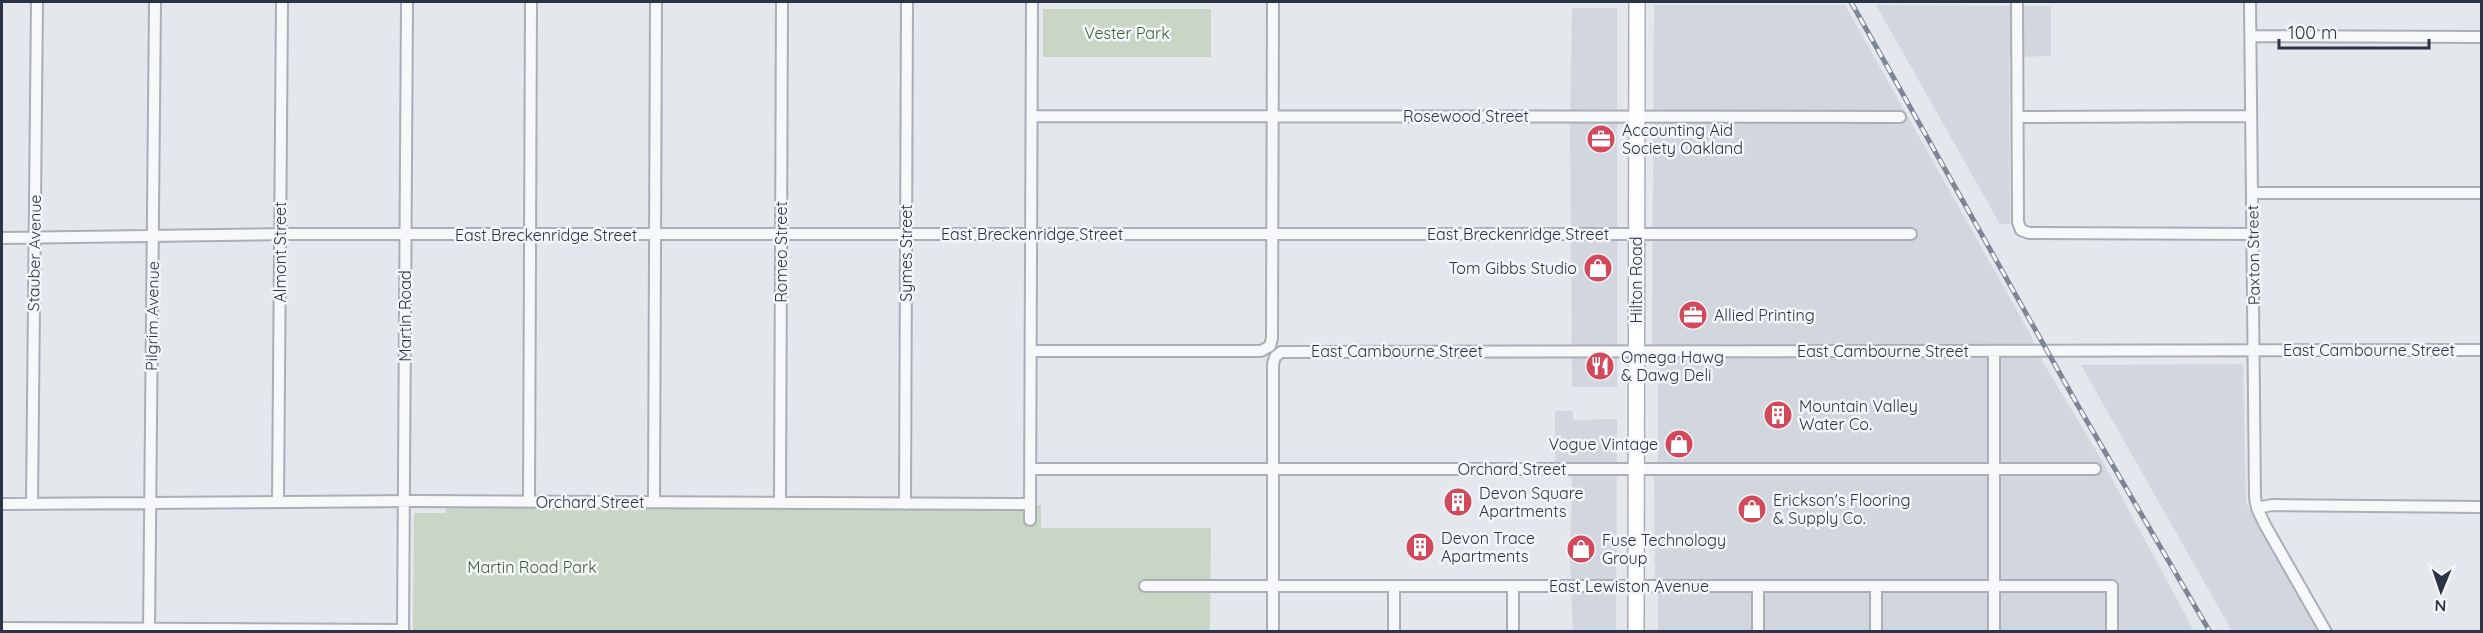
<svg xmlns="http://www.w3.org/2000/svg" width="2483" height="633" font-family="Quicksand,sans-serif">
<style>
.built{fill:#d2d6de}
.green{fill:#c9d6c5}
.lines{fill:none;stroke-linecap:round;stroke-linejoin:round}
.street-casing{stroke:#a9aeb7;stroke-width:14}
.secondary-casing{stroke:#a9aeb7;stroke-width:18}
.street{stroke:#f7f8fa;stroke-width:10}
.secondary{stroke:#fff;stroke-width:15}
.rail-casing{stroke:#7d8696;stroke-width:5}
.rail{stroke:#f4f6f9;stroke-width:3;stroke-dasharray:9;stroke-linecap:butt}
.labels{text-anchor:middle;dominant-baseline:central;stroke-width:5;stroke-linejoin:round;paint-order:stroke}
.park-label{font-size:16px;fill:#3f6138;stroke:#f4f6f9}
.street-label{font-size:16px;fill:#2b3445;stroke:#f4f6f9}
.poi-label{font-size:16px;fill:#2b3445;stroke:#f4f6f9;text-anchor:start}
</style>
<rect width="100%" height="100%" fill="#e4e7ec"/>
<!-- built -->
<path class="built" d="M1654 5H1845L2029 332 2040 357 2104 464 2194 631H1658V595L1655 579 1654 477 1658 458V361L1652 341Z
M1876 5 2051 6V56L2009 57 2010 224H2000Z
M1572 8H1617V387H1572L1570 126Z
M2243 364 2246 503 2318 631H2232L2081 365Z
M1555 411H1573V420L1617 419 1616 631H1573L1570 564 1572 476 1555 475Z"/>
<!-- green -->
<path class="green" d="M1043 9H1211V57H1043Z
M446 501 1041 505V528H1211L1210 631 413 632 414 513H446Z"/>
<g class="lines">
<!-- street casing -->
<g class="street-casing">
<path id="street" d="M2017 2 2018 222 2021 230 2029 233 2253 234
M2250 2 2255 498 2257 508 2265 525 2326 632
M2251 36 2482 37
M1032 116 1900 117
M2018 117 2251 116
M2252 193H2482
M2 238 290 234H1911
M1031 351H1261L1270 346 1272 338 1273 2
M1030 469H2095
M278 502 282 2
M529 502 531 2
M654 502 656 2
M780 503 782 2
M2 504 414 501 1030 504
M32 504 37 2
M905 504 907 2
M2257 508 2272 505 2482 507
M1030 520 1032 2
M1145 586H2112V632
M1394 586V632
M1513 586V632
M2 628 403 630
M149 632 155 2
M403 632 407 2
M1273 632V364L1275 357 1281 352 2482 350
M1758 632V587
M1876 632V586
M1994 632V351"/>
</g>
<!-- secondary casing -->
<g class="secondary-casing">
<path id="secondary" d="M1636 632 1637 2"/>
</g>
<!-- street -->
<use href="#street" class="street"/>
<!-- secondary -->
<use href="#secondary" class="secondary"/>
<!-- rail casing -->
<g class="rail-casing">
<path id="rail" d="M1851 2 2077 404 2210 632"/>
</g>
<!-- rail -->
<use href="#rail" class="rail"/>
</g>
<!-- icons -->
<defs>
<g id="office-disc" transform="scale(1.5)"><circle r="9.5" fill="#d1495b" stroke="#f4f6f9"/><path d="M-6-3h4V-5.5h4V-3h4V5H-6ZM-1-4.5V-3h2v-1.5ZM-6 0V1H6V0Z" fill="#fff"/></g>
<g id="shop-disc" transform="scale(1.5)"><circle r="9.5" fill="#d1495b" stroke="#f4f6f9"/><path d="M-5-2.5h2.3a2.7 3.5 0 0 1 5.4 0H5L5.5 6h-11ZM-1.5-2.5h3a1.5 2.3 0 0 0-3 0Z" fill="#fff"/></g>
<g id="restaurant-disc" transform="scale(1.5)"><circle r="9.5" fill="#d1495b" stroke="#f4f6f9"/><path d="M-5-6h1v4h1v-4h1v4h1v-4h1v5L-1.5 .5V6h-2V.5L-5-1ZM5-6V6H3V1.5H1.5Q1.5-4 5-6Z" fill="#fff"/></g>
<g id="building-disc" transform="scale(1.5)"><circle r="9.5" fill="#d1495b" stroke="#f4f6f9"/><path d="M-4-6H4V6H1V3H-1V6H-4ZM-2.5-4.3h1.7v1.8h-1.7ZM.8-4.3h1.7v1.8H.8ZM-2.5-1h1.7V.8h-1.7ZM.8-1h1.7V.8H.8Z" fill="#fff"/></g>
</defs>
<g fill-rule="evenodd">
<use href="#office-disc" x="1601" y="139"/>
<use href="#shop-disc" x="1598" y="268"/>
<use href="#office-disc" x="1693" y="315"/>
<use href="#restaurant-disc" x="1600" y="366"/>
<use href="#building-disc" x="1778" y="415"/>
<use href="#shop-disc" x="1679" y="444"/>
<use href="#building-disc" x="1458" y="502"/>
<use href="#shop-disc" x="1752" y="509"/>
<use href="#building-disc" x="1420" y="547"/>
<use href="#shop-disc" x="1581" y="549"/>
</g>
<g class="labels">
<!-- park labels -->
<g class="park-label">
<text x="1127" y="33">Vester Park</text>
<text x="532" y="567">Martin Road Park</text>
</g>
<!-- street labels -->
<g class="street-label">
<text x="1466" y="116">Rosewood Street</text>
<text x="1032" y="234">East Breckenridge Street</text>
<text x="1518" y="234">East Breckenridge Street</text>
<text x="546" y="235">East Breckenridge Street</text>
<text transform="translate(280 252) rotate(-90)">Almont Street</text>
<text transform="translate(781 252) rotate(-90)">Romeo Street</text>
<text transform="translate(34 253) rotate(-89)">Stauber Avenue</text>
<text transform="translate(906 253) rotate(-90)">Symes Street</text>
<text transform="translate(2253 255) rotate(-91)">Paxton Street</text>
<text transform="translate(1636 280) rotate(-90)">Hilton Road</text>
<text transform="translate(152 316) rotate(-89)">Pilgrim Avenue</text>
<text transform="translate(405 316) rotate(-90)">Martin Road</text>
<text x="2369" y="350">East Cambourne Street</text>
<text x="1397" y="351">East Cambourne Street</text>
<text x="1883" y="351">East Cambourne Street</text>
<text x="1512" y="469">Orchard Street</text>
<text x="590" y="502">Orchard Street</text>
<text x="1629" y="586">East Lewiston Avenue</text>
</g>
<!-- poi labels -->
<g class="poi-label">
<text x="1622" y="130">Accounting Aid<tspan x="1622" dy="18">Society Oakland</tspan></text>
<text x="1577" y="268" text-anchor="end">Tom Gibbs Studio</text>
<text x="1714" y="315">Allied Printing</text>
<text x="1621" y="357">Omega Hawg<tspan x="1621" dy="18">&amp; Dawg Deli</tspan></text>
<text x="1799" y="406">Mountain Valley<tspan x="1799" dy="18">Water Co.</tspan></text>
<text x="1658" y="444" text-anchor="end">Vogue Vintage</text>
<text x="1479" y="493">Devon Square<tspan x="1479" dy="18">Apartments</tspan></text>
<text x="1773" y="500">Erickson's Flooring<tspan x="1773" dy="18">&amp; Supply Co.</tspan></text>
<text x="1441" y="538">Devon Trace<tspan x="1441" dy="18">Apartments</tspan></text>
<text x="1602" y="540">Fuse Technology<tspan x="1602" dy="18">Group</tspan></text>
</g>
</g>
<!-- border -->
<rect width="2483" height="633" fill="none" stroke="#2b3445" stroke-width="6"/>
<!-- north arrow -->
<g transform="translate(2441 591) rotate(182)" stroke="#f4f6f9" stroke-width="4.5" paint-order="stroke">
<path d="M0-4.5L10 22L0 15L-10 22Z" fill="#2b3445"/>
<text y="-9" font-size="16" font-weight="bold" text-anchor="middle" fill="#2b3445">N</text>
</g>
<!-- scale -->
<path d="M2279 39v9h150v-9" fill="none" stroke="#2b3445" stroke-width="3"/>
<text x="2288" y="39" font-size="18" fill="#2b3445" stroke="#f4f6f9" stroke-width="4.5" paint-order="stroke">100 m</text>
</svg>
